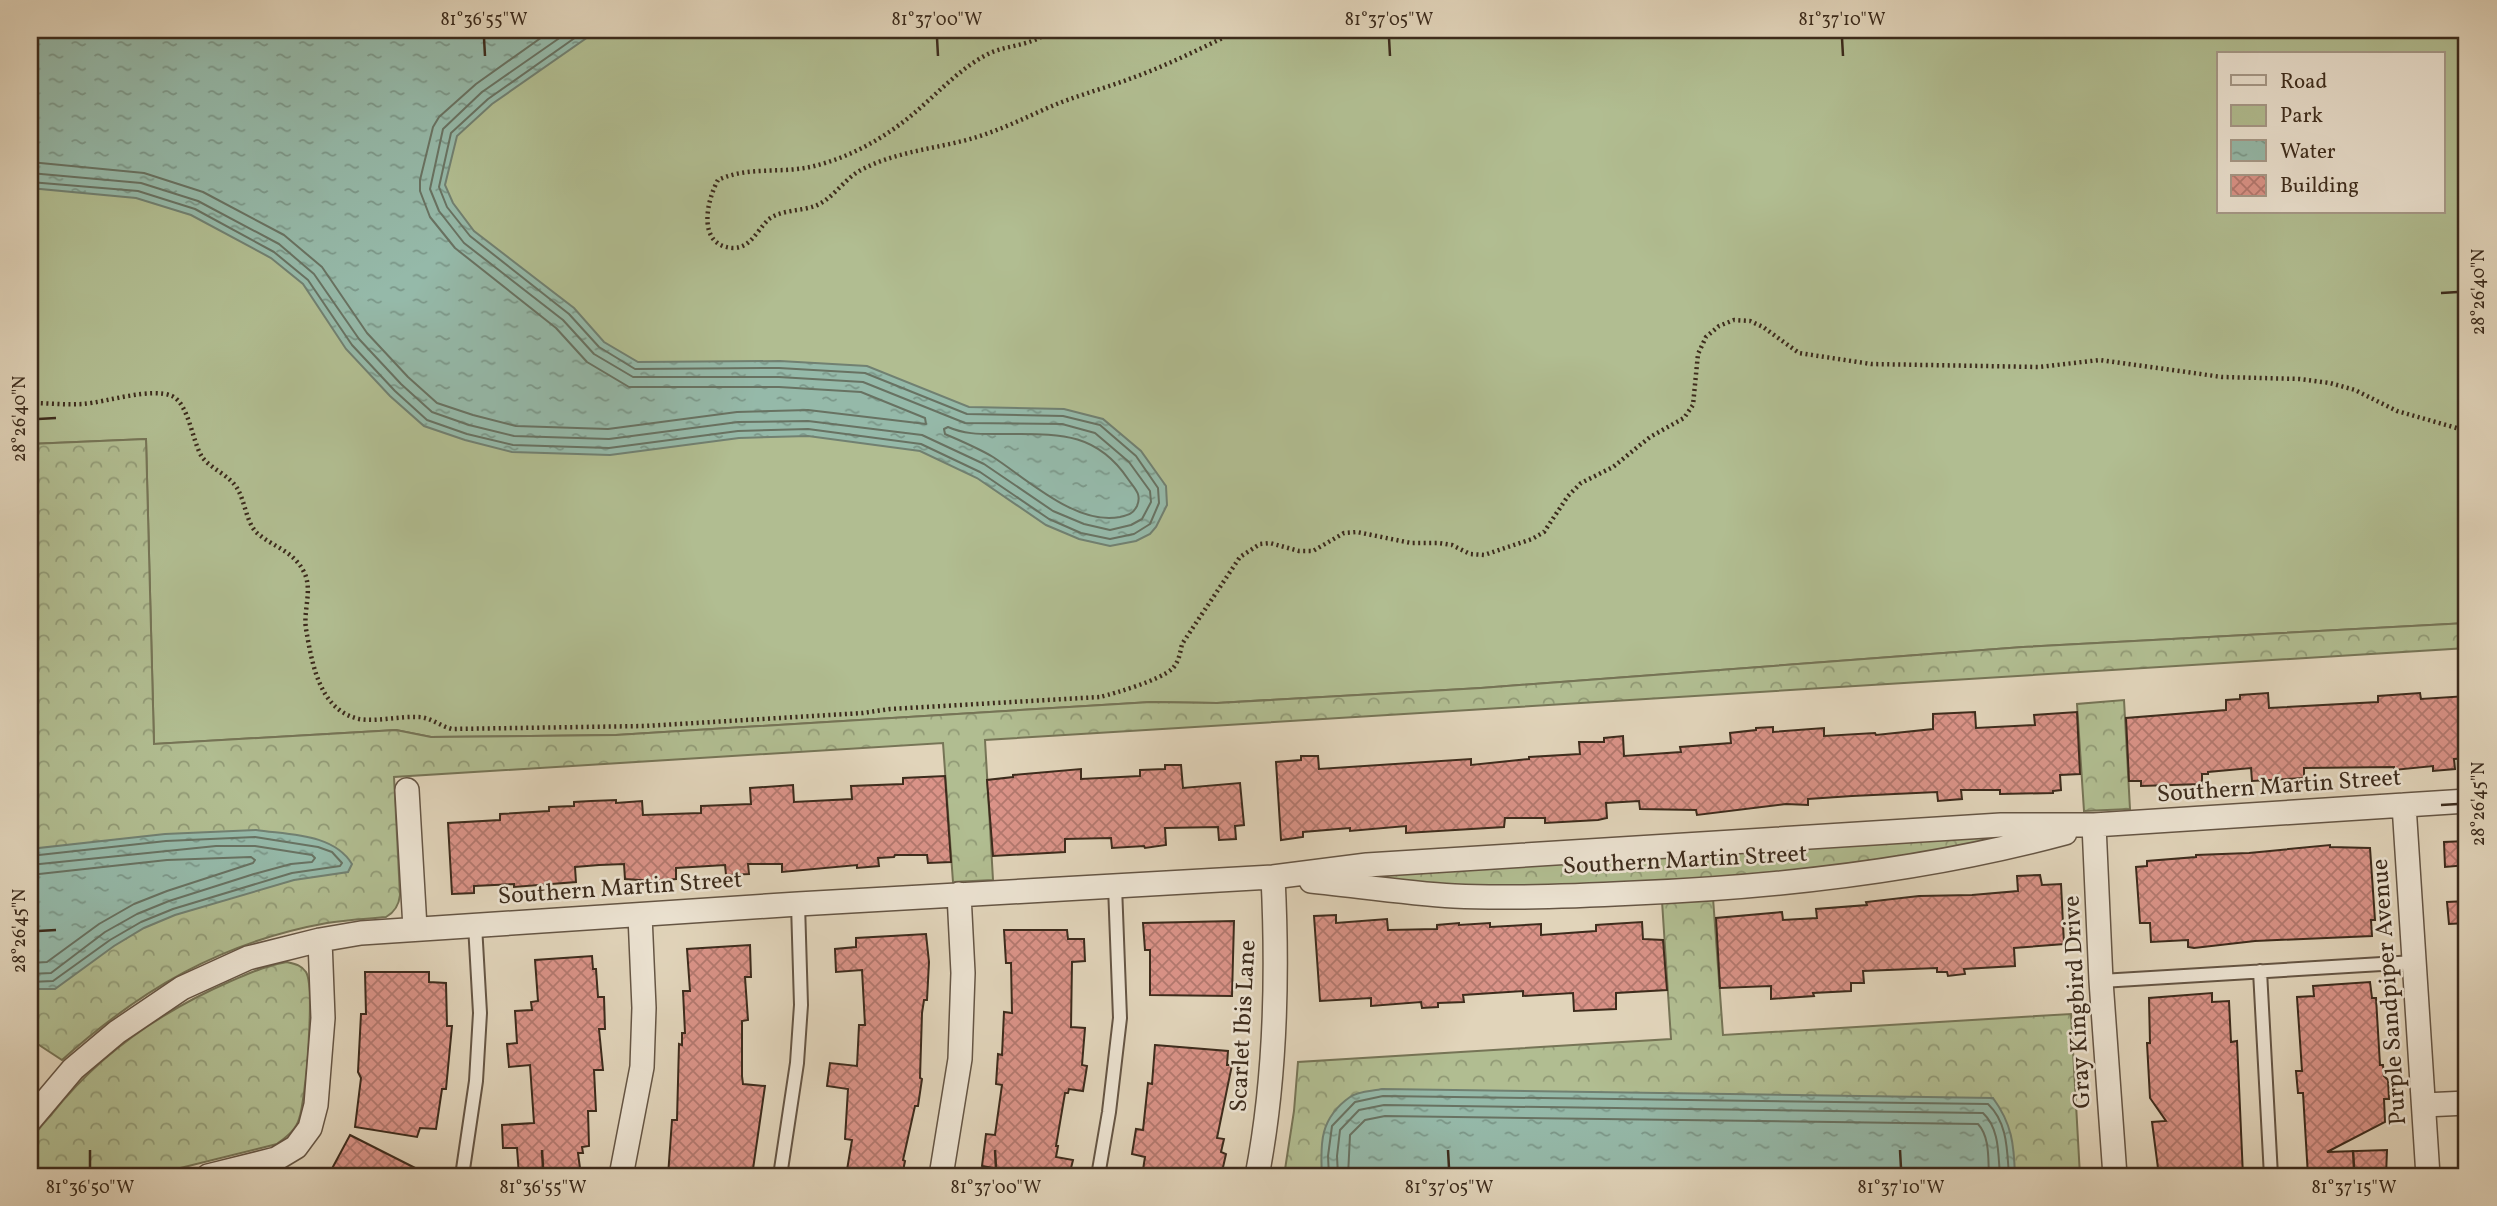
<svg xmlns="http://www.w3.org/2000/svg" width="2497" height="1206" font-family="Vollkorn,serif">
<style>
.green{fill:#b1bd91;stroke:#767456;stroke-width:2;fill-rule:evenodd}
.forest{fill:url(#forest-crowns);stroke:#767456;stroke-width:2}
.water{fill:url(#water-ripples);stroke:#718071;stroke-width:2}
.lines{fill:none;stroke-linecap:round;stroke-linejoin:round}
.shore{stroke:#687262;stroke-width:2}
.building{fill:url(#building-cross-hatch);stroke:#3c2b1c;stroke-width:2}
.lane-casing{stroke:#655544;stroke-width:16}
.street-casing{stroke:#655544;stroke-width:26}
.path{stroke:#3c2b1c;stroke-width:4.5;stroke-dasharray:2 3.5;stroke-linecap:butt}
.lane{stroke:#ece3d2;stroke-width:12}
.street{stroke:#ece3d2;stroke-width:23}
.ticks{fill:none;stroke:#3c2b1c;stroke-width:2.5}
.labels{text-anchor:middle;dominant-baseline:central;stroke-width:5;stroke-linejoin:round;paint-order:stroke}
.street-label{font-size:24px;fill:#3c2b1c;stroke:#ece3d2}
.neatline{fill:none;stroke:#3c2b1c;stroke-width:2.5}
.ticks-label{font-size:18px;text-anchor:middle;fill:#3c2b1c}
</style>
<defs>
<pattern id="forest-crowns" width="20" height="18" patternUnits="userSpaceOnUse" patternTransform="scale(1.75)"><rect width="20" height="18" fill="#b1bd91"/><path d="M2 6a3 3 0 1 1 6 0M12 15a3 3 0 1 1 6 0" fill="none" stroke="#919a76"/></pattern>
<pattern id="water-ripples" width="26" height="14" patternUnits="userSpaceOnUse" patternTransform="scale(1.75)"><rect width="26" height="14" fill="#95b9a9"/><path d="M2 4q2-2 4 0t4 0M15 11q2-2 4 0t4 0" fill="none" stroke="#7b9789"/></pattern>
<pattern id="building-cross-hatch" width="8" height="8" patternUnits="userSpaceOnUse" patternTransform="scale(1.75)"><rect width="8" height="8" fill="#da9388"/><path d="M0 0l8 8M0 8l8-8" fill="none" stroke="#b2786e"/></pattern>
</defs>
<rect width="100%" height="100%" fill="#e1d4ba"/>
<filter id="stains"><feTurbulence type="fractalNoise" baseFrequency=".00286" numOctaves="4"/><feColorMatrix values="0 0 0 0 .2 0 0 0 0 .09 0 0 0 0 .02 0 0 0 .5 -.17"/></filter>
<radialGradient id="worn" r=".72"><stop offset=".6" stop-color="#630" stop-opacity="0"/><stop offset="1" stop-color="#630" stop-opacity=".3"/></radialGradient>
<!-- green -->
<path class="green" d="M30 30H2467V623L2023 647 1481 688 1217 703 1151 702 616 735 431 737 396 730 154 744 146 439 30 444ZM2219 54H2443V212H2219Z"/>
<!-- forest -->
<path class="forest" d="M146 439 154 744 396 730 431 737 616 735 1151 702 1217 703 1481 688 2023 647 2467 623V648L985 740 993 880 953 882 943 743 394 777 400 895C399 905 395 912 386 917 366 919 346 920 327 923 221 942 140 990 62 1060L30 1039V444Z
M2124 700 2130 809 2084 811 2077 704Z
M2008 836 1940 853 1698 882 1490 887 1370 881 1363 874Z
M1713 898 1723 1035 2071 1014 2080 1176H1284L1294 1111 1298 1062 1671 1039 1662 901Z
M287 962C295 964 301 965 306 972 315 987 306 1100 299 1119 296 1130 286 1137 277 1144L148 1176H30C30 1167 27 1153 30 1144 33 1134 45 1122 52 1114 99 1054 162 1011 231 981 250 973 267 965 287 962Z"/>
<!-- water -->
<path class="water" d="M30 30H598L492 104 457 136 445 185 453 203 474 231 574 308 604 342 638 362 780 361 867 366 969 407 1064 409 1103 419 1141 451 1166 486 1167 505 1156 527 1150 534 1136 541 1110 546 1079 539 1046 525 977 478 920 451 808 436 739 438 610 455 512 452 465 440 424 426 390 396 346 349 303 284 271 258 191 215 136 198 30 188Z
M256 830C288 835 333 833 352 864L348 872 294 880 175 915 144 928 114 946 55 989H30V849L165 834Z
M1382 1089 1993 1098C2012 1124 2014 1144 2015 1176H1322C1320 1143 1320 1118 1350 1097 1357 1091 1373 1091 1382 1089Z"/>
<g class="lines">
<!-- shore -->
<path class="shore" d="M30 162 144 173 203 192 284 235 322 267 367 333 408 377 437 403 473 415 516 426 608 429 737 412 808 410 926 424 925 418 861 392 779 387H629L587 362 556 328 455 248 430 217 420 191V180L433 127 439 117 476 84 552 30
M30 173 141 183 198 201 279 244 314 274 359 339 401 384 432 412 469 425 514 436 609 439 738 422 808 421 922 435 984 464 1053 511 1084 524 1110 530 1131 525 1142 519 1151 502 1150 491 1129 462 1095 433 1062 424 965 423 863 382 779 377H633L594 354 563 320 464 243 439 211 430 189 443 129 482 92 571 30
M30 182 138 191 195 209 274 252 308 280 352 345 395 391 427 420 467 434 513 445 609 448 738 431 808 429 921 444 980 472 1049 519 1081 533 1110 539 1134 534 1150 524 1159 503 1158 488 1136 456 1100 425 1063 416 967 414 865 373 779 368 635 369 599 347 569 314 470 236 447 207 439 187 451 133 488 99 586 30
M948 427C964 434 978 434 995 434 1050 435 1093 427 1128 479 1135 489 1142 494 1137 506 1133 514 1128 515 1120 517 1077 526 1027 479 993 457 978 448 961 441 945 434L944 429Z
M30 856 166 841 255 837 318 847 332 852 342 863 340 866 292 873 173 909 141 922 110 940 53 981 30 982
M30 865 216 846H255L312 855 315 858 312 862 291 864 254 874 169 901 137 914 105 932 51 973 30 974
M30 875 167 860 251 857 255 860 253 863 167 891 134 904 99 924 47 962 30 963
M1329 1176 1328 1156 1332 1126 1355 1102 1383 1096 1988 1104C2008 1123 2007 1151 2009 1176
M1338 1176 1337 1156 1340 1130 1359 1110 1384 1105 1983 1113C2000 1129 1998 1155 2000 1176
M1348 1176 1350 1135 1365 1120 1385 1116 1978 1124C1990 1137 1988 1159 1989 1176"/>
</g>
<!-- building -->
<path class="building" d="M2268 693 2269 708 2378 702V696L2420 693 2421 699 2467 696V758L2454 759 2455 769 2433 771V766L2394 770V767L2304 768V778L2252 781 2251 768 2208 772V774H2202V784L2141 786V781H2129L2126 718 2226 710V700L2240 699V695Z
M1975 712 1976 728 2035 725 2034 715 2077 712 2080 774 2060 775 2061 790 2053 791V793L2000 794V790H1961L1962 799 1938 801 1937 792 1852 796 1808 799V805L1786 804 1697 815 1696 810 1640 809 1639 801 1606 803 1607 818 1598 820 1545 823V818H1505L1504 827 1406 833V826L1350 831V828L1303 832V837L1281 840 1276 762 1301 760V756H1318L1319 769 1471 759V765L1529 759V757L1580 754 1579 742H1604V738L1623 736 1624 756 1681 752 1680 747 1731 743 1730 733 1756 730V728L1773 727V732L1824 728V736L1875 733 1876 735 1933 729V714Z
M1165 765H1181L1183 788 1240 783 1244 825 1235 826 1236 839 1219 840 1218 827 1165 828 1166 845 1145 848 1144 846 1112 848 1111 838 1065 839V852L993 856 987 780 1013 777V775L1081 769V779L1140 776V770L1165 769Z
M945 776 951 862 928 863 927 855H895L894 857 878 858 879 866 857 868V865L782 872V864H748L749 874 726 875 725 865 676 868V879L655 881 625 879 624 864 599 865 575 867 576 882 514 887V884L474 886V893L452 894 448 823 500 820V814L549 811V807L574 806V802L591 801 616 800V803L642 801 643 815 701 813V806L751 804 750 788 793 785 794 802 852 799 851 786 903 784V778Z
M2467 841V865L2445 867 2444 842Z
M2330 845V847L2370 848 2375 920H2371L2372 936 2255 941 2194 948 2188 947V940L2151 942 2150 923H2140L2136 867 2147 866V861L2196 857V855L2249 853Z
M2040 875 2042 885 2061 884 2064 944 2014 948 2015 966 1964 969 1965 974 1948 976 1947 972H1937V968L1863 971 1864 983H1851V991L1813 993 1814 996 1771 999V986L1720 988 1716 918 1782 912 1783 920 1817 918 1816 909 1867 905 1866 902 1919 896 1972 895 2018 891 2017 876Z
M2467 901V923L2449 924 2447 902Z
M1336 915V923L1387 919 1388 930 1437 929V925L1459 923V925L1490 923V927L1541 924V935L1596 931V925L1642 922 1643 939 1663 940 1667 990 1616 993V1009L1574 1011 1573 993 1523 996V991L1463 995 1464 1002 1438 1003V1007L1422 1008 1421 1002 1371 1006V998L1320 1001 1314 916Z
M1234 921 1232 996 1150 995V950H1145L1143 923Z
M1004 930H1067L1068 939H1084L1085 961 1072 962 1071 1027 1085 1028 1082 1065 1087 1066 1083 1091 1069 1089 1068 1093H1065L1056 1146H1058L1056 1157 1073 1160 1069 1176H1039L982 1166 986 1134 995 1135 1002 1085 996 1084 998 1054 1002 1055 1004 1012 1012 1013 1011 963H1006Z
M926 934 929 962 927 1000H924L922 1013 920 1078 922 1079 918 1106H915L903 1160 905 1161 902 1176H846L852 1140 845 1139 848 1089 827 1086 830 1063 857 1066 859 1025H865L862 970 836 972 835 949 856 947V938Z
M750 945 751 977H745L748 1020 742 1021V1076L743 1084 765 1086 752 1176H668L672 1120H677L679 1044 682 1045V1033H685L683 991H690L687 949Z
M592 956 593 969H596L598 997H604L605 1029H599L603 1070H594L596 1111H588L589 1146 582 1147 583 1153H578L581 1176H519L517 1148H503L502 1125 534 1123 530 1065 509 1067 507 1044 517 1043 515 1011 532 1010 531 1002 538 1001 535 960Z
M365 972H429V982L446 983 447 1026H452L446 1089H442L436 1129 420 1128 417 1137 355 1127 361 1078 358 1072 361 1014H366Z
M2370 982 2372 998H2376L2380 1065H2383L2384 1076 2388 1080 2389 1099H2384L2385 1122 2327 1152 2387 1150 2386 1176H2308L2303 1093H2298L2296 1071H2302L2297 997 2314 996 2313 986Z
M2212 993V1002L2229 1001 2231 1042 2237 1041 2243 1176H2159L2152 1122 2166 1121 2150 1098 2147 1043H2150L2149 998Z
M1155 1045 1228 1051 1227 1065H1232L1217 1138 1224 1139 1221 1152 1226 1154 1221 1176H1142L1145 1157 1132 1154 1136 1129 1143 1130 1148 1083 1152 1084Z
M350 1135 431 1176H328Z"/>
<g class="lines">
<!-- lane casing -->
<g class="lane-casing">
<path id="lane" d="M2260 971 2271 1176
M2101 981 2415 962
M462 1176 476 1081 480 1013 475 925
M780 1176 797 1063 801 1005 798 904
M1098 1176 1109 1112 1120 1018 1115 886"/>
</g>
<!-- street casing -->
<g class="street-casing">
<path id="street" d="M407 790 415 928
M2404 805 2428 1176
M2094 825 2101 981 2115 1176
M1311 881C1359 886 1406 893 1454 896 1511 899 1577 896 1635 893 1780 887 1924 871 2065 833
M2424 1105 2467 1103
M30 1120 73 1069 117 1032 182 988 248 958 320 940 361 933 798 904 1273 877 1367 865 2001 825H2094L2467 801
M208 1176 276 1159 296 1147 310 1128 316 1105 323 1018 320 940
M621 1176 642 1067 644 1008 640 915
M941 1176 960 1059 963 973 959 894
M1257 1176C1276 1078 1278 977 1273 877"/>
</g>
<!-- path -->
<path class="path" d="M1050 30C1033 47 1006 44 986 55 958 70 936 95 912 115 884 138 852 156 818 165 785 175 750 165 718 180 706 202 697 246 733 248 751 248 757 230 769 219 781 210 801 211 815 206 833 199 844 179 861 170 901 149 942 149 983 135 1007 127 1029 116 1052 106 1078 95 1106 88 1132 78 1168 65 1204 47 1239 30
M30 403C47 403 65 405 83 404 107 402 151 387 172 396 189 404 192 441 202 457 211 469 229 475 237 488 245 501 246 521 256 532 272 547 293 550 304 572 313 590 303 610 306 629 312 663 319 710 359 719 378 722 399 716 418 717 430 717 440 726 452 729L645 726 863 713 890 709 1100 697C1116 693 1160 680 1172 669 1179 662 1180 653 1182 644L1240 557 1260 544 1270 543 1299 551H1313L1344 533 1357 532 1411 543H1439L1452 545 1470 554 1484 555 1532 539 1544 532 1568 496 1581 483 1613 467 1650 437 1684 418 1693 405 1698 354 1706 337 1719 326 1734 320 1750 321 1763 327 1799 353 1871 364 2039 367 2100 360 2222 377 2300 379 2330 383 2355 390 2397 411 2467 431"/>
<!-- lane -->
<use href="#lane" class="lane"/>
<!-- street -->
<use href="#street" class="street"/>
</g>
<!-- ticks -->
<path class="ticks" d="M484 38 485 56M937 38 938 56M1389 38 1390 56M1842 38 1843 56M2441 293 2458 292M38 419 56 418M2441 805 2458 804M38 931 56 930M90 1150V1168M542 1150 543 1168M995 1150 996 1168M1448 1150 1449 1168M1900 1150 1901 1168M2353 1150 2354 1168"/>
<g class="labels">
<!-- street labels -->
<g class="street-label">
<text transform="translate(2279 787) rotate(-4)">Southern Martin Street</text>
<text transform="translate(1685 861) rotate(-3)">Southern Martin Street</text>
<text transform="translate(620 889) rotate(-4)">Southern Martin Street</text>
<text transform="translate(2390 992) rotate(-94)">Purple Sandpiper Avenue</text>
<text transform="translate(2078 1002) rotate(-93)">Gray Kingbird Drive</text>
<text transform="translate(1244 1026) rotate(-87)">Scarlet Ibis Lane</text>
</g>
</g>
<!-- margin -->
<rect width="2497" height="1206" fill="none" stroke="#e1d4ba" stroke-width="77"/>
<!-- legend -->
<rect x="2217" y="52" width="228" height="161" fill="#ece3d2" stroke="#a69989" stroke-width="2"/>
<rect x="2231" y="75" width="35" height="10" fill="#ece3d2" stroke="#a69989" stroke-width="2"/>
<text x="2280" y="88" font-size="21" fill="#3c2b1c">Road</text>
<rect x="2231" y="105" width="35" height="21" fill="#b1bd91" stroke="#a69989" stroke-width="2"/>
<text x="2280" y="122" font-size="21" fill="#3c2b1c">Park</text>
<rect x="2231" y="140" width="35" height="21" fill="url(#water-ripples)" stroke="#a69989" stroke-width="2"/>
<text x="2280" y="158" font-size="21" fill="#3c2b1c">Water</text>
<rect x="2231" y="175" width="35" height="21" fill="url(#building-cross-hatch)" stroke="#a69989" stroke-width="2"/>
<text x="2280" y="192" font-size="21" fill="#3c2b1c">Building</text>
<rect x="38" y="38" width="2420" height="1130" class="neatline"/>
<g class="ticks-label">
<text x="484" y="25">81°36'55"W</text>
<text x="937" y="25">81°37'00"W</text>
<text x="1389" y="25">81°37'05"W</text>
<text x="1842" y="25">81°37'10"W</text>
<text transform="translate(2478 292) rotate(-90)" y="6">28°26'40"N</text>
<text transform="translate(19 419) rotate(-90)" y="6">28°26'40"N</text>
<text transform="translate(2478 804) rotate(-90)" y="6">28°26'45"N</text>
<text transform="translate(19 931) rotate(-90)" y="6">28°26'45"N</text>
<text x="90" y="1193">81°36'50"W</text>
<text x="543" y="1193">81°36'55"W</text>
<text x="996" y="1193">81°37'00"W</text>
<text x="1449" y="1193">81°37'05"W</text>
<text x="1901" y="1193">81°37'10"W</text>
<text x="2354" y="1193">81°37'15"W</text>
</g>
<rect width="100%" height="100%" filter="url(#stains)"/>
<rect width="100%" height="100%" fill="url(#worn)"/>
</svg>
